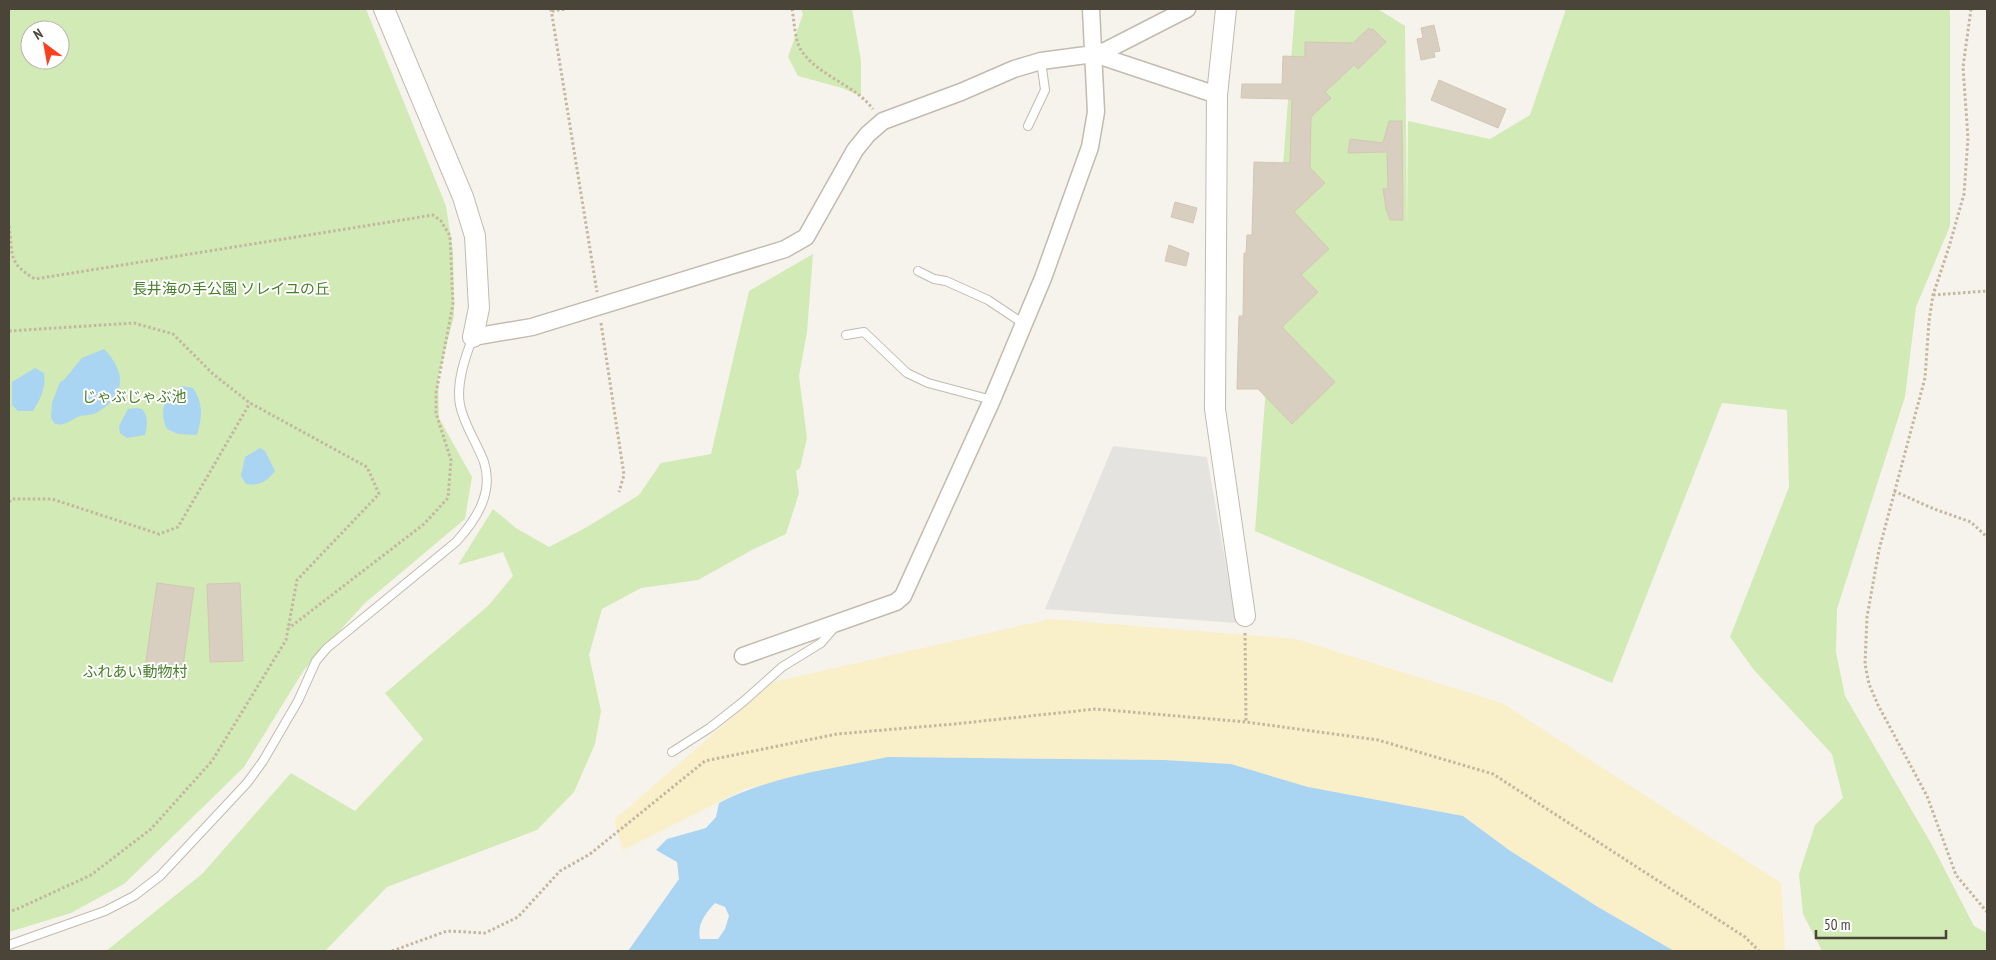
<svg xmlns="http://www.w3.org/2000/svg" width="1996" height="960" font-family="'PT Sans Narrow','Noto Sans JP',sans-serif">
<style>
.green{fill:#d2eab5;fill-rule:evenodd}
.sand{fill:#f9efc9}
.parking{fill:#e5e3e0}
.water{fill:#a9d4f2;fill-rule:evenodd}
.building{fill:#d8cfc1;stroke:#d3c7b4}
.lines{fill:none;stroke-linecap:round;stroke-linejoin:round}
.service-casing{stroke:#c2bbae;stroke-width:10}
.minor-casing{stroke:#c2bbae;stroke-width:19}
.tertiary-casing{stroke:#c2bbae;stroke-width:22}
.path{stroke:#c4b79f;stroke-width:3;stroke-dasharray:2.5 2.5;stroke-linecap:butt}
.service{stroke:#fff;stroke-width:8}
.minor{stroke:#fff;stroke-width:16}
.tertiary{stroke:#fff;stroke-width:20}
.labels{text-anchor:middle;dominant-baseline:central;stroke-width:4;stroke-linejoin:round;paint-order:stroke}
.park-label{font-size:15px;fill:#4a7f2a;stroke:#fff}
</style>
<rect width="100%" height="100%" fill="#f6f3ec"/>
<!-- green -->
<path class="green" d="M9 9H366L446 206 453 251 454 316 438 377 439 418 472 477 465 519 365 603 304 670 244 767 124 884 71 913 9 932ZM30 30H60V60H30Z
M801 9H852L861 61V96L842 88 798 76 788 57 803 14Z
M1295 9H1378L1405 26 1407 232 1408 121 1490 139 1530 115 1566 9H1950V226L1916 307 1905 397 1837 609 1836 652 1845 696 1932 845 1974 926 1987 933V951H1822L1803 914 1799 874 1815 825 1843 798 1832 754 1754 670 1730 637 1789 487 1787 410 1722 403 1612 683 1255 531Z
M813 254 807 332 799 376 807 438 800 468 796 471 799 493 786 534 752 550 698 580 641 588 602 609 589 655 601 711 595 744 574 792 537 830 387 887 325 951H106L202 874 291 773 355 811 423 739 385 693 488 606 513 576 503 552 458 565 493 509 516 528 549 547 587 527 639 495 661 463 711 454 749 291Z"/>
<!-- sand -->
<path class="sand" d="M1050 619 1296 639 1502 703 1781 883 1785 951H1674L1598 907 1509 850 1463 816 1308 787 1231 764 1164 760 888 757 745 789 623 850 614 820 773 682Z"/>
<!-- parking -->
<path class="parking" d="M1113 446 1207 457 1236 623 1045 609Z"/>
<!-- water -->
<path class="water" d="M104 349C127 372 126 397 96 413 91 415 85 415 80 416 70 420 66 426 55 424L51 418 52 403 60 382 64 380 82 358Z
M35 368 44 373C46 388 41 398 33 411H18L12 405V382Z
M182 386 193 388C204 405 202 417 197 435L178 434 167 429C158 412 165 394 182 386Z
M136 408 142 409C149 417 147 425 145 435L127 438 120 433 119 426 128 409Z
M260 448 265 451 275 471C266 482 260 486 246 484L241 476 245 457Z
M888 757 1164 760 1231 764 1308 787 1463 816 1509 850 1598 907 1674 951H628L679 879 677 862 656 850 667 839 706 828 716 817 719 803C771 776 831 769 888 757ZM715 903 725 907 729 916 725 929 718 939H700C697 924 705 914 715 903Z"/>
<!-- building -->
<path class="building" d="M1434 25 1440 51 1434 52 1435 57 1421 60 1417 39 1423 38 1421 28Z
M1369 28 1371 30 1373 29 1386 42 1358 69 1354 65 1325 92 1331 98 1311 117 1310 168 1325 183 1294 212 1329 249 1301 275 1318 292 1282 327 1335 382 1292 424 1258 389H1237L1239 316H1243L1244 253H1246L1247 235H1252L1254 162 1290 163 1292 99 1241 98 1242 84H1282L1283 56 1305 57V42L1353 43Z
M1439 80 1506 109 1498 128 1431 100Z
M1389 121H1402L1403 220H1390L1386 209 1383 189H1388L1387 152 1348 153 1350 139 1383 143Z
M1175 202 1197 208 1193 223 1171 217Z
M1169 245 1189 253 1186 266 1165 261Z
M157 583 194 588 181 680 144 674Z
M240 583 243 661 210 662 207 584Z"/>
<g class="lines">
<!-- service casing -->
<g class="service-casing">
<path id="service" d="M1028 126 1045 90 1041 61
M918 271 934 279 946 281 988 300 1024 324
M846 335 864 332 907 373 928 383 992 400
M672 752 711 727 744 701 782 667 821 643 834 628
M9 945 105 911 134 896 160 876 247 783 263 761 298 701 316 661 327 648 456 542C476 520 494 493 484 462 477 443 464 425 460 405 456 383 465 357 473 337"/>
</g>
<!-- minor casing -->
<g class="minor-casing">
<path id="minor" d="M1094 54 1217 95
M473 337 532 327 785 249 806 237 855 150 868 134 883 121 961 92 1014 69 1041 61 1094 54 1105 51 1187 9
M743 656 896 602 903 596 992 400 1043 278 1090 147 1096 112 1091 9"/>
</g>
<!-- tertiary casing -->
<g class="tertiary-casing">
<path id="tertiary" d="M384 9 463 197 475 236 479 308 473 337
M1226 9 1217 95 1215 409 1245 616"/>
</g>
<!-- path -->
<path class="path" d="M551 9 597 292
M792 9C794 19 795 42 801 50 818 76 854 84 873 109
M1971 9 1963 67 1968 138 1964 194 1949 247 1933 295 1929 321 1925 378 1879 550 1867 617 1865 664 1869 684 1878 705 1927 796 1956 875 1987 912
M552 11 567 9
M9 226C13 256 8 263 35 279L433 215 441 221 450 236 453 304 436 393V413L451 460 448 498 424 524 289 628
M1933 295 1987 291
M601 323 624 475 619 492
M9 331 134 323 173 334 213 374 250 403 367 467 379 494 297 580 286 640 212 761 151 829 91 875 15 910 9 911
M1894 491 1934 509 1971 522 1987 537
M9 502 12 499H52L159 534 178 527 250 403
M1245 633 1246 722
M392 951 447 931 485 933 518 917 560 871 590 854 705 761 837 734 954 724 1096 709 1246 722 1378 740 1493 774 1745 937 1759 951"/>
<!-- service -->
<use href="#service" class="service"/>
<!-- minor -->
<use href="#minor" class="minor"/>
<!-- tertiary -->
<use href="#tertiary" class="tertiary"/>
</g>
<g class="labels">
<!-- park labels -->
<g class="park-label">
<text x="231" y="288">長井海の手公園 ソレイユの丘</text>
<text x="134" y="396">じゃぶじゃぶ池</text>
<text x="135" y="671">ふれあい動物村</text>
</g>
</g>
<!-- border -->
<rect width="1996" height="960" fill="none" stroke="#4b4439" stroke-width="20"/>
<!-- north arrow -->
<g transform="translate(45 45) rotate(328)"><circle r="24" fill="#ffffff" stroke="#b7b4b0"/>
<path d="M0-4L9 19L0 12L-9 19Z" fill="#fc3f1d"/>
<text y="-8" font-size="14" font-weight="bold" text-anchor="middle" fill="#4b4439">N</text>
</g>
<!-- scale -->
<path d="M1816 930v8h130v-8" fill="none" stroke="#4b4439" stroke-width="2.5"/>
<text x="1824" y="930" font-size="15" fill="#4b4439" stroke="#ffffff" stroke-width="4" paint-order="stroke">50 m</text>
</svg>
